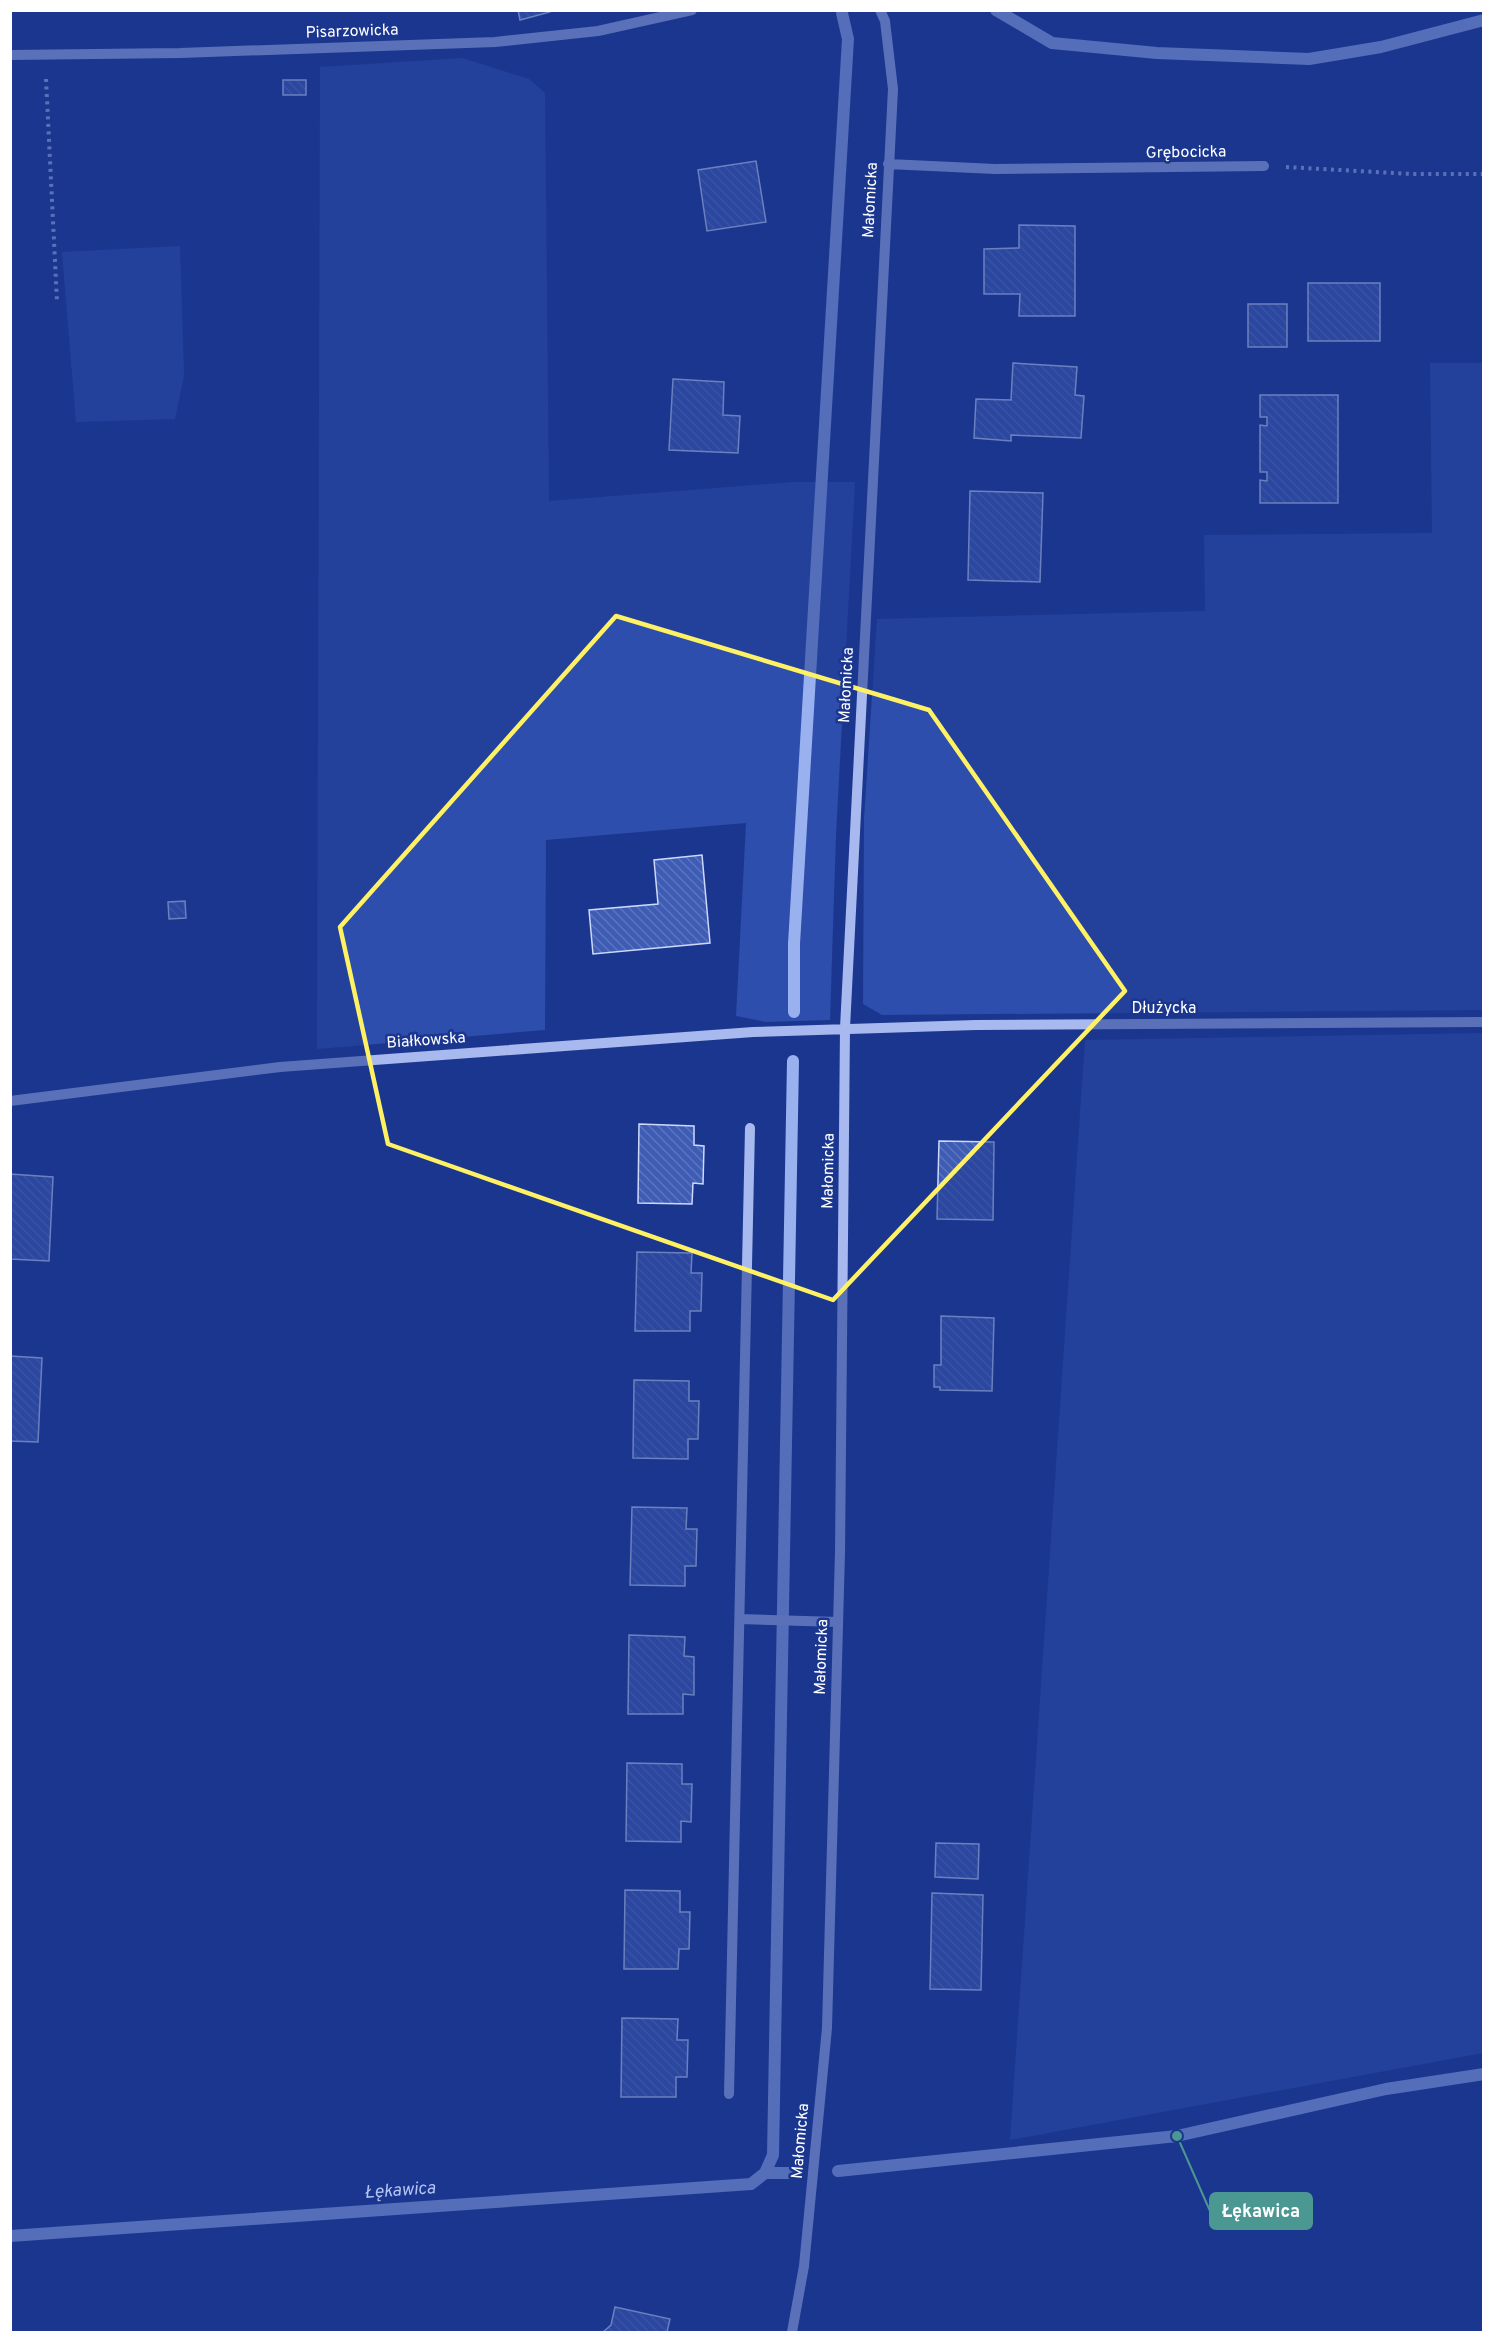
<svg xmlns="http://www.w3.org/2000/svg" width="1494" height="2343" font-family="Overpass,sans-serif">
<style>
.green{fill:#2d4eac}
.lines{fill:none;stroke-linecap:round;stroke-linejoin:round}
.stream{stroke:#9ab1f0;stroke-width:12}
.building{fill:url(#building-back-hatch);stroke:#cdd9fa;stroke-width:1.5}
.path{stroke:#a7b9ee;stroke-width:4;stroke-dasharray:3 4.5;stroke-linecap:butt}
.minor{stroke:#a7b9ee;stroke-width:10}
.marked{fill:none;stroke:#fff164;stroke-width:4.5;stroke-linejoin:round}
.labels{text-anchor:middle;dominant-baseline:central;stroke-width:5;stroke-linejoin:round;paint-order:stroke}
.street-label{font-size:16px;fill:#fff;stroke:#1b368e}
.water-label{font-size:18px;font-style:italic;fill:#b3c4f5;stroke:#1b368e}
.leader{fill:none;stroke:#4b9892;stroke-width:2}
.callout-dot{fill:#4b9892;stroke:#1b368e;stroke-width:2}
.callout{fill:#4b9892;stroke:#4b9892;stroke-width:2}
.callout-label{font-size:18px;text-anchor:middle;font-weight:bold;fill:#fff}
</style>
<defs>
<pattern id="building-back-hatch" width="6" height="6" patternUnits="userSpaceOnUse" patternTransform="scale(1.5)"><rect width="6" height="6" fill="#3e5cb4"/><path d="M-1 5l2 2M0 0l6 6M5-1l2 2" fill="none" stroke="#5b74bf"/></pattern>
</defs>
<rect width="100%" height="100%" fill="#1b368e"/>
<!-- green -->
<path class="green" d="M462 58 529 79 545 93 549 501 793 482H855L836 835 830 1020 766 1022 736 1016 746 823 546 840 545 1030 317 1049 320 67Z
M180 246 184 376 175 419 76 422 62 252Z
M1430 363H1483V1010L882 1015 863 1004 864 819 877 619 1205 611 1204 535 1432 533Z
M1483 1033V2053L1010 2140 1085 1040Z"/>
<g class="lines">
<!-- stream -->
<path class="stream" d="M996 10 1052 43 1157 53 1309 59 1381 47 1484 20
M794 1012V944L848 39 842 13
M838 2171 1177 2136 1386 2089 1484 2074
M765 2173 773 2155 793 1061
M10 2236 751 2184 765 2173H789"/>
</g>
<!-- building -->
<path class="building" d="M518 10H550V12L520 20Z
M283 80H306V95H283Z
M756 161 766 222 707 231 698 170Z
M1019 225 1075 226V316H1019L1020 294H984V249L1019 248Z
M1308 283H1380V341H1308Z
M1248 304H1287V347H1248Z
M1013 363 1077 367 1075 395 1084 396 1081 438 1011 435V441L974 438 976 399 1011 400Z
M673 379 724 382 723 415 740 416 738 453 669 450Z
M1260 395H1338V503H1260V480L1267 481V472H1260V425L1267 426V417H1260Z
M970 491 1043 493 1040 582 968 580Z
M702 855 710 943 593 954 589 910 658 904 654 860Z
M185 901 186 918 169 919 168 902Z
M639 1124 694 1126V1145L704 1146 703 1184 693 1183 692 1204 638 1203Z
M939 1141 994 1142 993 1220 937 1219Z
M10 1174 53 1177 49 1261 10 1259Z
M637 1252 692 1253 691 1273H702L701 1311H690V1331H635Z
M941 1316 994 1318 992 1391 940 1390V1387H934V1365H941Z
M10 1356 42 1358 38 1442 10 1441Z
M634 1380 689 1381V1401H699L698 1439H688V1459L633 1458Z
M632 1507 687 1508 686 1529H697L696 1566H685V1586L630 1585Z
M629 1635 685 1637 684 1656 694 1657V1695L683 1694V1714H628Z
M627 1763 682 1764V1784H692L691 1822 681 1821V1842L626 1841Z
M936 1843 979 1844 978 1879 935 1877Z
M625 1890 680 1891V1912H690L689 1949H679L678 1969H624Z
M932 1893 983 1895 981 1990 930 1989Z
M622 2018 678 2019 677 2040H688L687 2077H676V2097H621Z
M615 2307 670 2319 667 2332H603L611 2325Z"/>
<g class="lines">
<!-- path -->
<path class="path" d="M46 79 57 302
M1286 167 1412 174H1484"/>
<!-- minor -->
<path class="minor" d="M10 55 180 53 495 42 598 31 692 10
M888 164 995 169 1264 166
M10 1101 280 1067 753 1032 976 1025 1484 1022
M740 1619 838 1622
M729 2094 750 1128
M792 2332 804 2266 827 2028 840 1552 845 1028 893 89 885 21 880 10"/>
</g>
<!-- marked area -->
<path d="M0 0H1494V2343H0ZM616 616 929 710 1125 991 833 1300 388 1144 340 927Z" fill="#1b368e" fill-opacity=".55" fill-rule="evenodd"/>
<path class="marked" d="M616 616 929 710 1125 991 833 1300 388 1144 340 927Z"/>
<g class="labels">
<!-- street labels -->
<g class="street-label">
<text transform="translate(352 32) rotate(-2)">Pisarzowicka</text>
<text transform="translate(1186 153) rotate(-1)">Grębocicka</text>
<text transform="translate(871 200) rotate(-87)">Małomicka</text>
<text transform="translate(847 685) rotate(-87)">Małomicka</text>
<text x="1164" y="1009">Dłużycka</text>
<text transform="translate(426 1041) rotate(-4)">Białkowska</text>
<text transform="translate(829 1171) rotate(-89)">Małomicka</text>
<text transform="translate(822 1657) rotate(-88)">Małomicka</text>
<text transform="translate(801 2141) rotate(-85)">Małomicka</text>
</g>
<!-- water labels -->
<g class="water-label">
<text transform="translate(400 2191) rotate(-4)">Łękawica</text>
</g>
</g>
<!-- callouts -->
<path class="leader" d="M1177 2136L1210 2211"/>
<circle class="callout-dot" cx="1177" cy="2136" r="6"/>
<rect class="callout" x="1210" y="2193" width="102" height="36" rx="6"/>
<g class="callout-label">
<text x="1261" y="2217">Łękawica</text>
</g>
<!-- border -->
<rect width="1494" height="2343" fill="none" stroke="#ffffff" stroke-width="24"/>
</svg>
